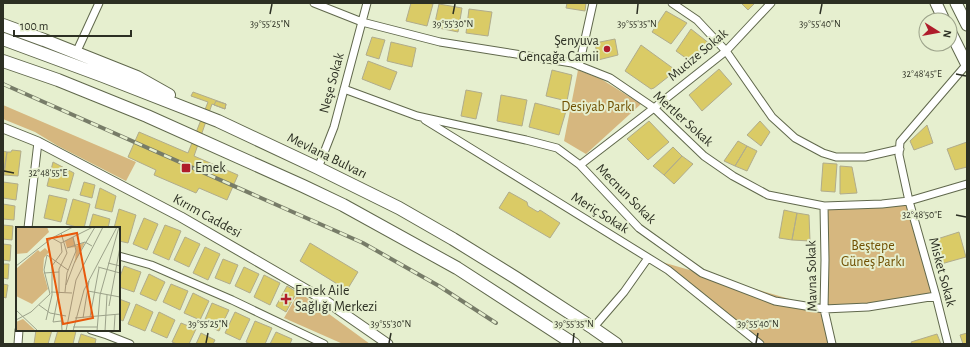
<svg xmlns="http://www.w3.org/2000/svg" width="970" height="347" font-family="'Alegreya Sans',sans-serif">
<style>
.green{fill:#d6b77f}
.building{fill:#dacb66;stroke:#b0ac8c}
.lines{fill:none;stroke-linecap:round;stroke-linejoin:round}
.minor-casing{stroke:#60684c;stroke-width:9}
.tertiary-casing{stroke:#60684c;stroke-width:11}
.primary-casing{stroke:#60684c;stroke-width:13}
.trunk-casing{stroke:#60684c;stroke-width:14}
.minor{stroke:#fff;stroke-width:7}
.tertiary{stroke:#fff;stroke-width:9}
.primary{stroke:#fff;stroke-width:11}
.trunk{stroke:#fff;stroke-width:12}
.rail-casing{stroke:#777c68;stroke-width:4}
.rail{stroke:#e6efcf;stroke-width:2.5;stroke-dasharray:8;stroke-linecap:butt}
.ticks{fill:none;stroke:#2c2f23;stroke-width:1.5}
.poi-dot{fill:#af1c2b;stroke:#e6efcf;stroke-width:1.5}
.labels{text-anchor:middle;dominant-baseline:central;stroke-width:4;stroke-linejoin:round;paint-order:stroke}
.poi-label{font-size:14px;fill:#2c2f23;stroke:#e6efcf;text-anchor:start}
.street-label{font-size:14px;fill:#2c2f23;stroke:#e6efcf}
.park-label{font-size:14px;fill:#705002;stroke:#e6efcf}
.inset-road{fill:none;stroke:#9ca28a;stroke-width:1}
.view{fill:#e8590c;fill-opacity:0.15;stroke:#e8590c;stroke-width:2}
.inset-edge{fill:none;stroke:#2c2f23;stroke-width:2}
.ticks-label{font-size:10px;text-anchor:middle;fill:#2c2f23;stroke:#e6efcf;stroke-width:4;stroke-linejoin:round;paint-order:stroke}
</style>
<rect width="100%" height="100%" fill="#e6efcf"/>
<!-- green -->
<path class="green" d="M578 70 601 79 641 104 586 154 564 141Z
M3 105 136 162 126 181 58 146 35 132 3 119Z
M909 201 936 296 825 309 834 344H758L648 258 824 309V206Z
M299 292 370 344H343L284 318Z"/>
<!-- building -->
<path class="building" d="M411 3H427L433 4 427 26 406 21Z
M567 3H586L585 11 566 8Z
M741 3H755L748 10Z
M439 4 462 8 458 32 434 27Z
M469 9 492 12 488 36 466 33Z
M666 11 687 23 671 44 652 32Z
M691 29 710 44 690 61 676 51Z
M372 37 385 40 379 59 366 55Z
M615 39 618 55 598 60 595 43Z
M391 42 416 48 412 67 387 61Z
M641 45 674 69 673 73 654 88 651 89 625 71Z
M368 61 397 72 390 90 362 79Z
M719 69 732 84 702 111 689 95Z
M552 70 572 75 567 101 546 96Z
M466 90 482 93 476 119 461 116Z
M193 92 226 104 225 109 212 104 194 156 238 175 227 200 199 188 196 193 154 175 156 170 128 157 139 132 188 153 208 102 191 96Z
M501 95 527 100 522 126 497 121Z
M216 101 226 104 225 109 214 105Z
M535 103 566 111 559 135 529 127Z
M649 121 669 142 648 160 627 139Z
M760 121 770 132 761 146 747 135Z
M927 125 933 143 914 150 910 141Z
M738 141 747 146 735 166 724 161Z
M967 142V167L955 170 947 149Z
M747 146 757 151 747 171 735 166Z
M673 147 682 156 664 175 653 166Z
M12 150 21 151 18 176 4 175 7 152H11Z
M3 151 7 152 4 170H3Z
M682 156 693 164 674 184 664 175Z
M53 162 74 173 69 191 47 186Z
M823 163 837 164 835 192 821 191Z
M840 166 852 167 857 193 840 194Z
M3 182 18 184 16 200 3 198Z
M84 182 95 185 92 198 80 195Z
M100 188 116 196 112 212 95 208Z
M509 192 527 202 528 206 538 212 540 210 560 223 550 238 499 208Z
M49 195 67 199 61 222 44 218Z
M73 199 90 204 84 228H80L66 224Z
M3 204 15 206 14 220 3 219Z
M119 209 136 215 128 243 119 241V228H114Z
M784 210 797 213 792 240 779 238Z
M797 213 809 215 810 241 792 240Z
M93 214 110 219 108 228H89Z
M144 218 158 224 147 250 133 244Z
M3 225 13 226 12 240 3 239Z
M165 225 181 231 169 260 153 253Z
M959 232 966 257 941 264 934 240Z
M185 237 200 244 189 267 174 260Z
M310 243 358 272 347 290 300 261Z
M3 244 11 245 10 261 3 260Z
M205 247 220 254 208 280 193 273Z
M223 259 238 265 230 284 215 278Z
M3 264H9L8 279 3 278Z
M124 266 141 272 134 292 119 287V279Z
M244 267 259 274 250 293 235 286Z
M149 274 165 282 156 301 140 294Z
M264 275 280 283 270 305 254 297Z
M3 284 8 285 6 298 3 297Z
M171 284 188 291 180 310 163 302Z
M287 286 297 292 286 312 276 306Z
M193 293 209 301 200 320 184 313Z
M119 299 130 303 123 321 119 319Z
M212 303 229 310 219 331 203 324Z
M136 304 153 312 145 331 128 324Z
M159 312 175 320 167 338 151 331Z
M235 312 250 319 240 340 225 333Z
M255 321 272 328 265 344H250L246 342Z
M181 323 196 329 189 344H177L172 342Z
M36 330H52L48 344H34Z
M58 330 76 331 73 344H54Z
M276 332 292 339 290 344H270Z
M201 333 215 340 213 344H196Z
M967 333V344H963L960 335Z
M81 334 96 339 95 344H78Z
M937 334 941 344H912L911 342Z"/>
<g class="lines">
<!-- minor casing -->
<g class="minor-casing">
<path id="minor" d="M314 3 362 22 440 42 572 63 610 78 654 108 704 156 733 176 768 195 824 206 882 204 909 201 967 184
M672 3 697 20 726 51 772 117 795 138 823 153 836 157H865L900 149
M76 53 99 3
M579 66 593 3
M344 89 417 116 526 140 557 148 580 165 639 228 702 273 775 301 824 309 868 307 936 296
M425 120 668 270 760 344
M580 165 654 108 726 51 771 3
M318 168 334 127 367 3
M824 206 825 260 824 309 832 344
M28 228 38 142
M119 256 151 265 232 300 324 344
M593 328 624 292 648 258
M91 330 107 335 130 344
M18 344 19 330
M948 344 936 296 909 201 899 155 900 142 967 64"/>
</g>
<!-- tertiary casing -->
<g class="tertiary-casing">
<path id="tertiary" d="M3 128 38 142 181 217 326 301 388 344"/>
</g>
<!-- primary casing -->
<g class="primary-casing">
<path id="primary" d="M936 3 944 20
M956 3 967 25
M950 31 967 65"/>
</g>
<!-- trunk casing -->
<g class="trunk-casing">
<path id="trunk" d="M3 25 44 40 137 77 169 95
M3 39 103 76 218 121 318 168 399 208 453 239 516 278 593 328 616 344
M3 61 58 80 147 116 303 186 343 205 457 268 574 344"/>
</g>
<!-- minor -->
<use href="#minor" class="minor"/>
<!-- tertiary -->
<use href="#tertiary" class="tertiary"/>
<!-- primary -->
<use href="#primary" class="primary"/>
<!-- trunk -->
<use href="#trunk" class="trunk"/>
<!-- rail casing -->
<g class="rail-casing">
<path id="rail" d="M3 84 363 243 439 286 496 323"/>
</g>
<!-- rail -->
<use href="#rail" class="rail"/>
</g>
<!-- ticks -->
<path class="ticks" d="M270 14 272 4M453 14 455 4M637 14 638 4M820 14 822 4M956 74 966 76M4 171 14 173M956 215 966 217M206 343 208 333M389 343 391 333M573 343 574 333M756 343 758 333"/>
<!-- markers -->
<g class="poi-dot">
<circle cx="607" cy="49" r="4"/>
<rect x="181" y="163" width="10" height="10" rx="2"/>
<path d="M284 293h4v4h4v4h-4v4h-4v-4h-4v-4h4z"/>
</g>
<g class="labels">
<!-- poi labels -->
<g class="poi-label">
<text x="599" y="41" text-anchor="end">Şenyuva<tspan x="599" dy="16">Gençağa Camii</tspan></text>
<text x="195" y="168">Emek</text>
<text x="295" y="291">Emek Aile<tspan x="295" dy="16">Sağlığı Merkezi</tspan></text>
</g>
<!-- street labels -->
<g class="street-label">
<text transform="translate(698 55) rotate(-40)">Mucize Sokak</text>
<text transform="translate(332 83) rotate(-75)">Neşe Sokak</text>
<text transform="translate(683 119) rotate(42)">Mertler Sokak</text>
<text transform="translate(327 156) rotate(26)">Mevlana Bulvarı</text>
<text transform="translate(626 194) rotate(45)">Mecnun Sokak</text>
<text transform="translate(600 213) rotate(32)">Meriç Sokak</text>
<text transform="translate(207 216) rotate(29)">Kırım Caddesi</text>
<text transform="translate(942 272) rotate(75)">Misket Sokak</text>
<text transform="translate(812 276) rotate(-91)">Mavna Sokak</text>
</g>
<!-- park labels -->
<g class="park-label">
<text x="598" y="107">Desiyab Parkı</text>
<text x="873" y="246">Beştepe<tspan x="873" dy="16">Güneş Parkı</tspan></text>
</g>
</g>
<!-- overview -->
<g transform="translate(16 227)">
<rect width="104" height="104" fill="#e6efcf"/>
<path d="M0 0H31L33 5 11 26 0 27ZM57 10 60 19 69 15 59 36 60 20 51 21 49 14ZM29 21 33 25 28 31 27 44 32 62 16 77 0 69V42L22 23 24 25ZM7 92 20 104H0V95Z" fill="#d6b77f"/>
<path class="inset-road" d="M36 11 45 16 77 0M51 21 69 15 76 19M92 36 104 39M0 39 36 11 57 0M82 40 104 46M28 46 43 45M50 58 59 34 79 0M72 64 104 70M35 65 56 66M49 65 51 46 60 24 57 10M23 78 34 86 50 89M93 79 104 20M0 83 22 104M45 88 46 103M74 90 83 41M59 91 104 87M67 91 73 54M0 93 15 85 34 67 28 43 31 28 52 43M30 93 36 68V39L46 25 45 16M45 94 37 95 43 65V42L51 26 45 6M57 100H81M50 104 60 53 87 0M57 104 68 63 101 0M81 104 84 68 103 0M89 104 91 68M98 104 99 88"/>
<path class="view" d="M61 6 77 91 47 97 31 12Z"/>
<rect width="104" height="104" class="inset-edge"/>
</g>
<g class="ticks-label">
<text x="270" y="27">39°55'25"N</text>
<text x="453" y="27">39°55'30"N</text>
<text x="637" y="27">39°55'35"N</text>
<text x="820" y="27">39°55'40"N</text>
<text x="922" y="77">32°48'45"E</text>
<text x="48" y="176">32°48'55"E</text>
<text x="922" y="218">32°48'50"E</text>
<text x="208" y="327">39°55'25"N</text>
<text x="391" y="327">39°55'30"N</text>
<text x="574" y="327">39°55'35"N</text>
<text x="758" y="327">39°55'40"N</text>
</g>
<!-- border -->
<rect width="970" height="347" fill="none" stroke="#2c2f23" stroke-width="8"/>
<!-- north arrow -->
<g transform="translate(938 32) rotate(101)"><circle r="19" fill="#e6efcf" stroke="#9ca28a"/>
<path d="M0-3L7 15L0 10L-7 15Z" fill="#af1c2b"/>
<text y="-6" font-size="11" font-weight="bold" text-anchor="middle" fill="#2c2f23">N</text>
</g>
<!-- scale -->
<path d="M14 30v6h117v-6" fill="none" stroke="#2c2f23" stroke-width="2"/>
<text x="20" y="30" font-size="12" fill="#2c2f23" stroke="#e6efcf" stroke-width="3" paint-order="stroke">100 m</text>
</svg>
